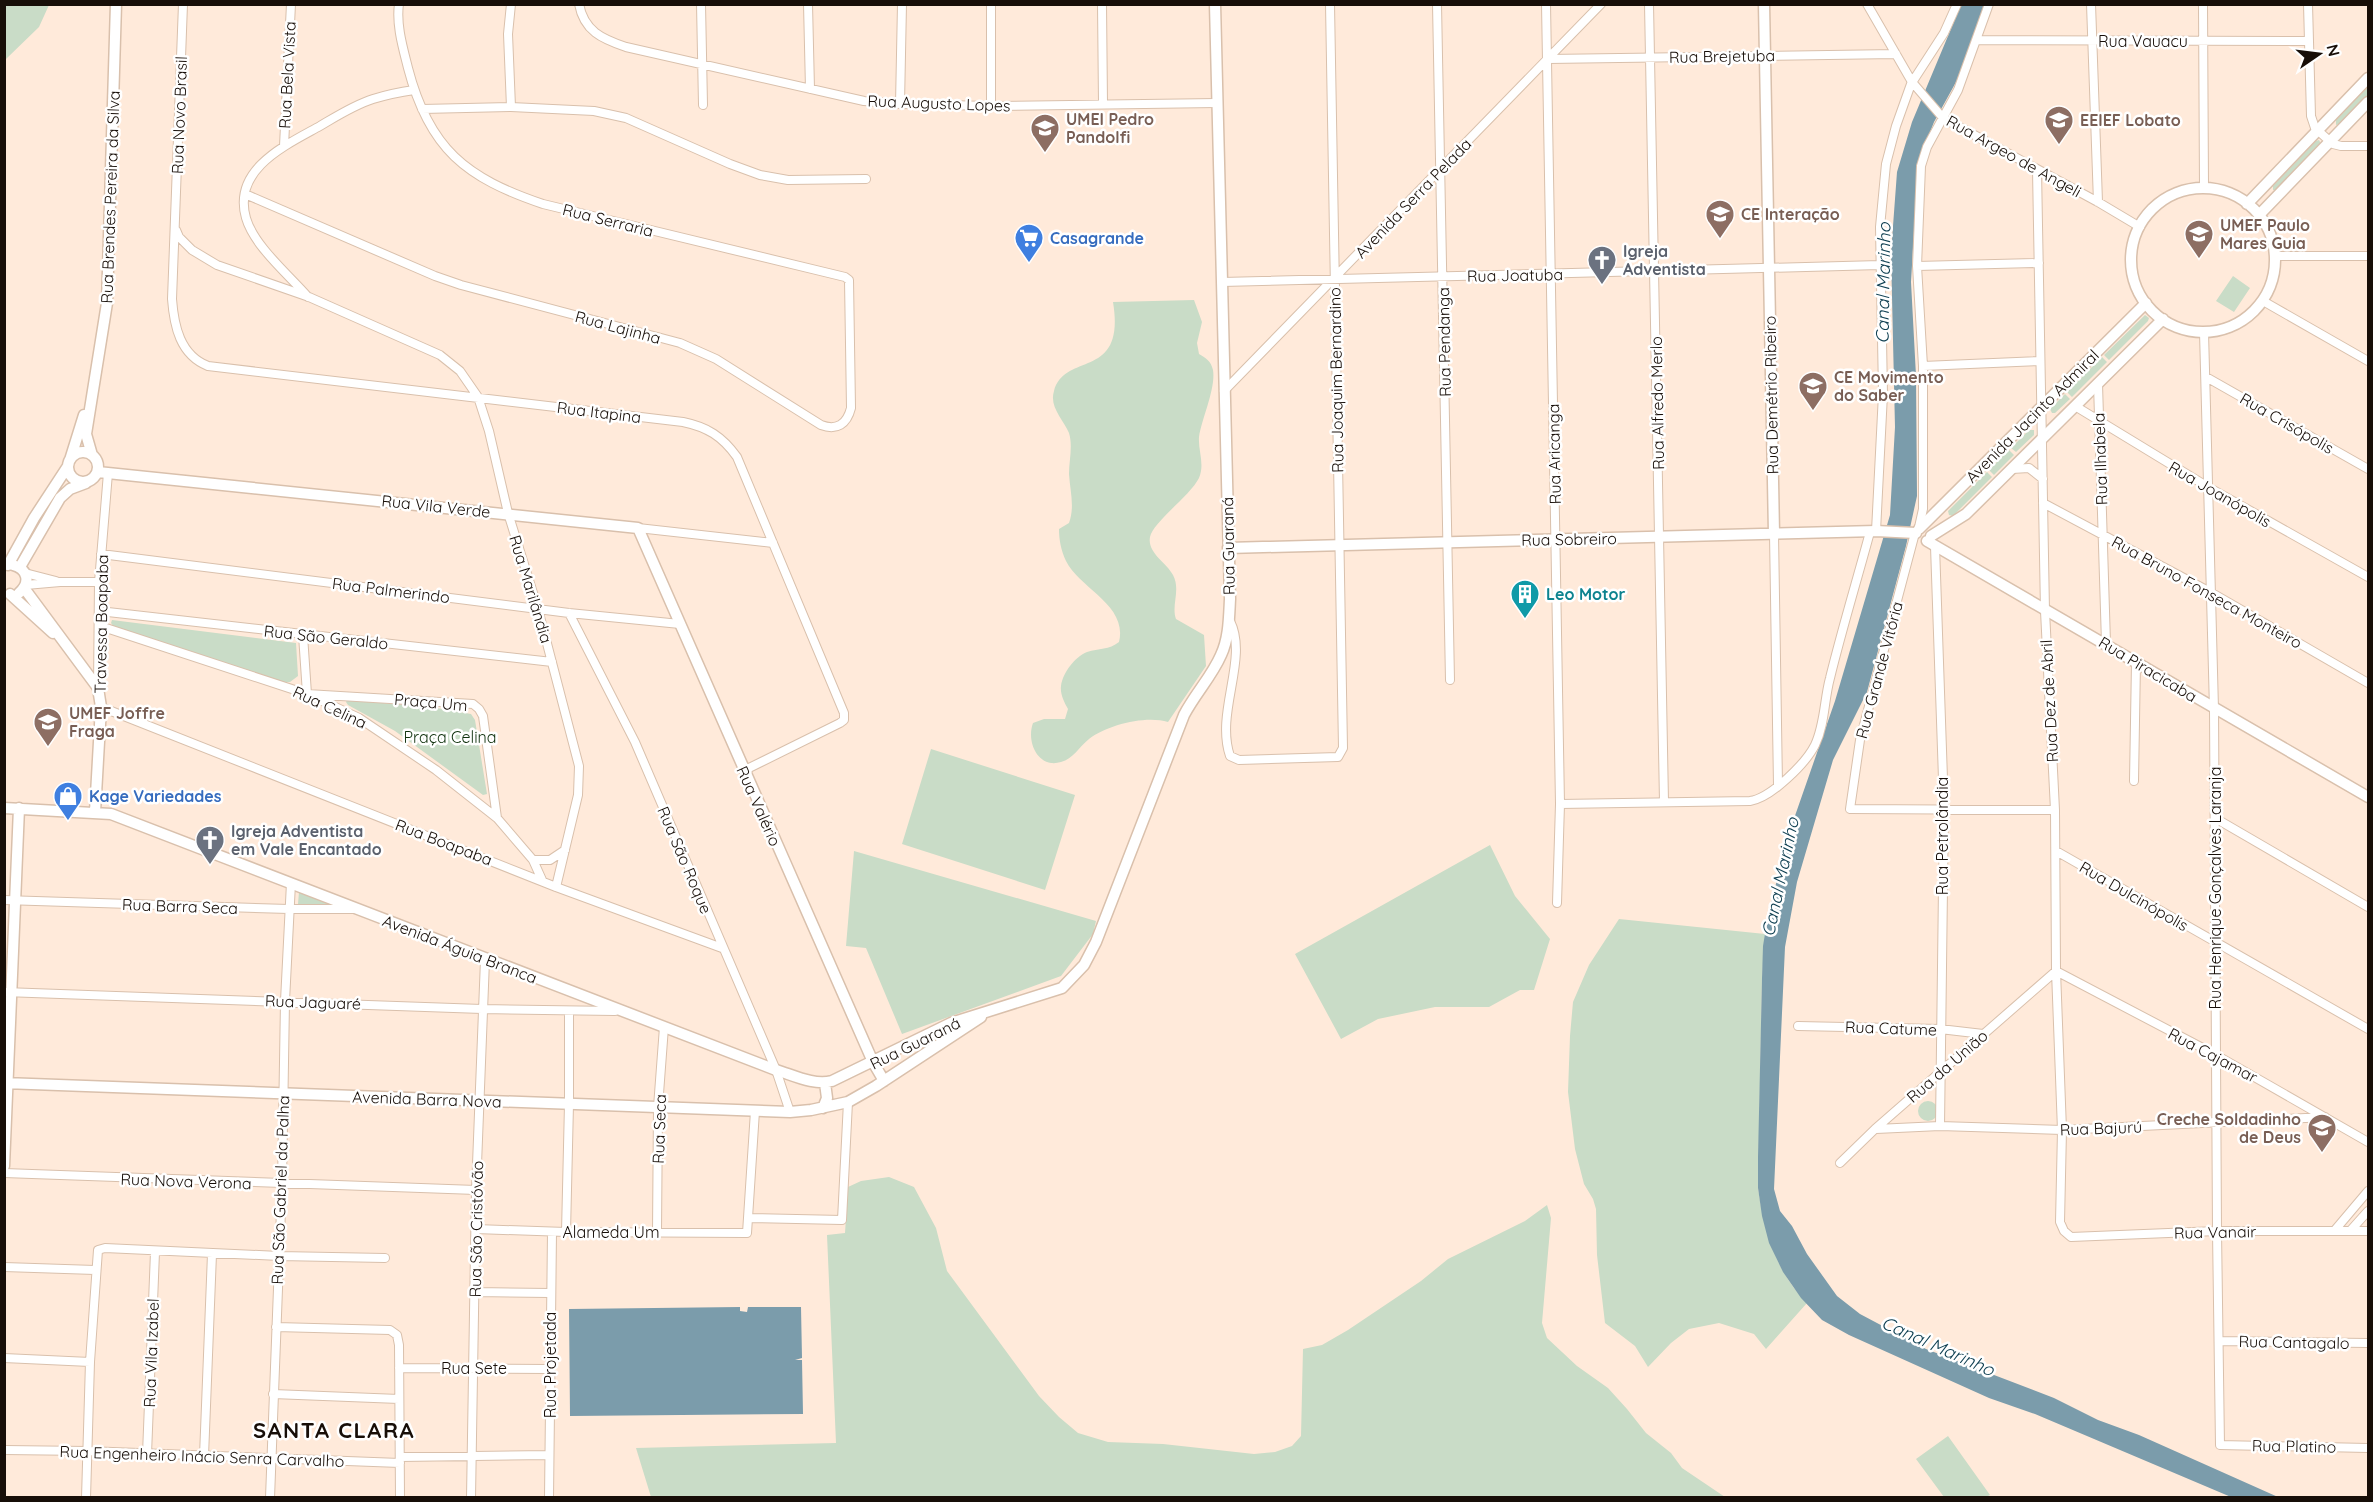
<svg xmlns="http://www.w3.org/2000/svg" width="2373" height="1502" font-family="Quicksand,sans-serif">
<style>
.green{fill:#c9dcc7}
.water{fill:#7b9cab}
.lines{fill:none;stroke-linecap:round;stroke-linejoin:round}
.street-casing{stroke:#d9c0ac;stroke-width:10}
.secondary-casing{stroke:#d9c0ac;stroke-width:13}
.street{stroke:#fff;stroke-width:8}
.secondary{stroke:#fff;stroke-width:10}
.labels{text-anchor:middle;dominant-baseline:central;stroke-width:5;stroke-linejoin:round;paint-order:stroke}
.street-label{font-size:16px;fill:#170e08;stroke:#fff}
.education-label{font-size:16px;font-weight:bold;fill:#785e54;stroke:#fff;text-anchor:start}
.shop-label{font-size:16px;font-weight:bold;fill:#366cbe;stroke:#fff;text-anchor:start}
.worship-label{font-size:16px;font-weight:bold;fill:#5b616d;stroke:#fff;text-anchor:start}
.culture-label{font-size:16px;font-weight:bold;fill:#0d838f;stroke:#fff;text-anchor:start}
.park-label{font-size:16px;fill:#10320e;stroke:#fff}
.water-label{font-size:18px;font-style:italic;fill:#104052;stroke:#fff}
.district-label{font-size:22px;font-weight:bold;letter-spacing:1.5px;fill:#170e08;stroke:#fff}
</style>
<rect width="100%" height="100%" fill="#ffeada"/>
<!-- green -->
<path class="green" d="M5 4 49 5 39 27 5 60Z
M2368 87V95L2340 124 2336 125V120Z
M2316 141 2319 140 2321 144 2276 190H2273V186Z
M2233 276 2250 288 2234 312 2216 301Z
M1194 300 1202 322 1197 343 1199 354C1206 358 1211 361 1213 370 1216 388 1202 418 1199 437 1198 451 1205 464 1199 478 1190 496 1153 522 1150 537 1147 553 1167 563 1173 575 1181 590 1171 605 1176 619L1204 635 1206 666 1168 722C1146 715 1107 725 1089 739 1079 747 1073 759 1061 762 1038 769 1026 742 1033 723L1044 719H1065L1068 709C1064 702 1060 694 1061 686 1063 672 1075 657 1087 652 1099 648 1109 650 1119 642 1128 605 1080 589 1066 561 1061 550 1059 540 1059 529L1069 523C1075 506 1070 491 1069 474 1069 461 1073 446 1069 433 1063 419 1049 407 1054 391 1065 351 1126 381 1113 302Z
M2145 315 2149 318 2148 321 2109 360 2104 355Z
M2102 357 2107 362 2072 397 2067 392Z
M2065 394 2070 399 2055 413H2052L2050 409Z
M2029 430H2034V435L2016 452 2011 448Z
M2009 450 2014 455 1994 475 1989 470Z
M1987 472 1992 477 1953 516 1949 515 1948 511Z
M112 620 296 643 298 676 290 682H282L114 627 111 623Z
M347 700 431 707 471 714 475 720 487 794 483 795 395 731 348 705 346 702Z
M931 749 1075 795 1045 890 902 844Z
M1490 845 1515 896 1550 939 1534 990H1520L1489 1007H1435L1378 1019 1341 1039 1295 954Z
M854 851 1096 921 1093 934 1061 976 902 1034 866 948 846 946Z
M299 892 333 905 298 904Z
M1619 919 1765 934 1762 978 1758 1188C1764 1230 1776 1272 1807 1303L1766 1349 1754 1334 1719 1323 1689 1329 1671 1343 1648 1367 1635 1346 1605 1323 1597 1255 1596 1209 1593 1199 1584 1184 1575 1149 1568 1092 1570 1036 1573 1002 1589 965Z
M1918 1111a10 10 0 1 1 20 0a10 10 0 1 1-20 0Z
M889 1177 914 1187 936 1228 947 1271 1039 1396 1059 1417 1078 1433 1108 1442 1163 1444 1254 1454 1275 1452 1292 1446 1301 1436 1303 1349 1322 1345 1348 1330 1421 1281 1448 1259 1525 1221 1547 1205 1551 1218 1542 1323 1547 1338 1577 1366 1608 1388 1627 1409 1646 1433 1671 1453 1682 1468 1725 1497H651L636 1448 836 1443 827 1235 845 1233 848 1187 861 1181Z
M1948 1436 1990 1495 1986 1497H1944L1916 1459Z"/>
<!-- water -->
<path class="water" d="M1961 5H1986L1961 73 1934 122 1918 163 1911 282 1916 376 1917 496 1906 546 1867 692 1833 760 1797 882 1785 947 1774 1189 1780 1211 1792 1226 1807 1254 1837 1296 1860 1314 1926 1349 2054 1398 2098 1420 2139 1435 2278 1497H2231L2035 1414 1989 1398 1849 1335 1822 1320 1801 1298 1783 1272 1769 1243 1762 1216 1758 1188V1157L1762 978 1763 946 1768 915 1789 833 1835 701 1890 515 1895 427 1891 253 1897 172 1912 122Z
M740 1307V1311L747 1312 748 1307H801L802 1358 795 1360H802L803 1414 570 1416 569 1309Z"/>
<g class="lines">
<!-- street casing -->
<g class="street-casing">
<path id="street" d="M183 4 172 299C174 326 180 355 208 366L683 422C707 427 722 436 737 457L844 713V720L840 723 743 771
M579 4C584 31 602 39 626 47L864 101 900 104 991 106 1217 103
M701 4 703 105
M808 4 810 89
M1102 4 1103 104
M1437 4 1450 680
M1546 4 1560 804 1557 903
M1649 4 1664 802
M1867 4 1912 82 1943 118 2098 202 2140 227
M2091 4 2098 202
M2203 4 2204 189
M2308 4 2311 116 2315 128 2333 144 2341 146H2368
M1977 40 2309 41
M1548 59 1896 54
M900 104 902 4
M991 106V4
M511 107 508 34 511 4
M422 109 511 107 594 111 626 118 730 164 760 175 788 180 866 179
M284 146 291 4
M2037 170 2045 611 2055 810 2056 971 2062 1130 2060 1222 2064 1231 2071 1237 2217 1231H2368
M245 194 435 276 461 285 680 343 716 359 821 425C837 431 847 424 851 408L849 280 845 277 543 204C466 178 429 149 408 68 403 48 396 25 399 4
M176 230 179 237 192 250 217 265 309 297 440 355 460 371 478 397 489 431 508 513 538 609 579 766 578 795 556 887
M2275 256H2368
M1917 266 2039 263
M1222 282 1880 265
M308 297C289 275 254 246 246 218 232 169 286 145 320 126 337 116 354 105 373 99 386 95 400 92 414 90
M2263 301 2368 361
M2204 332 2214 709 2217 1231 2220 1445 2368 1448
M1923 366 2040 361
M2206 377 2368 469
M2098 384 2106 643
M1224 391 1601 4
M2075 406 2208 487 2368 577
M2012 469 2029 468 2043 479
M2043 503 2212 593 2368 683
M1919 527 1923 509V366L1917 266 1921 166 1927 147 1958 90 1989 4
M638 528 773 543
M1876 531 1883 394 1880 227 1886 164 1896 126 1911 84 1944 33 1957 4
M1915 533 1860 740 1850 809 2055 810
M1774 534 1778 785
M1935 546 1944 808 1940 1126
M101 554 569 613 680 624
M25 573 56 581
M26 585 60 582H99
M99 611 552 662
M569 613 635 742 776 1070 790 1112
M1230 621C1249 659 1215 712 1230 756L1239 760 1338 757 1343 748 1330 4
M100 626 307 694 359 718 436 770 497 818 533 860 542 880
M303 635 307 694 473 704 479 709 483 716 497 818
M98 688 99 582 108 473
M101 707 556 887 722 948
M2134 781 2136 662
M1560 804 1750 801C1771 798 1806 763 1815 745 1825 724 1824 700 1830 678 1842 629 1857 580 1870 532
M2215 818 2368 907
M2056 851 2368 1029
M533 860H550L565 850
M4 900 289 909H354
M4 992 482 1009 615 1011
M1798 1026 1940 1029 1983 1034
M1876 1129 1940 1126 2062 1130 2325 1117
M1840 1163 1875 1129 2056 971 2216 1055 2368 1142
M4 1173 476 1190
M748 1218 842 1220 848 1102
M476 1229 566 1232 747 1233 755 1111
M2335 1230 2368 1191
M2351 1230 2368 1211
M566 1232 569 1104V1011
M657 1232 658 1107 664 1027
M4 1267 95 1270
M475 1292 550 1293
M276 1327 390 1330 397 1335 399 1345 400 1498
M2219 1341 2368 1343
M4 1358 90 1362
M399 1368 549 1369
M273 1394 399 1399
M4 1450 87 1451 400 1463
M147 1454 155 1252
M204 1456 212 1254
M400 1457 549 1455
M86 1498 90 1362 98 1250 105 1248 279 1256 385 1258
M270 1498 282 1184 285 1001 291 883
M471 1498 476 1190 485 960
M549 1498 552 1232"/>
</g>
<!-- secondary casing -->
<g class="secondary-casing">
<path id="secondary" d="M1764 4 1774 534
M2131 260a72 72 0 1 1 144 0a72 72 0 1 1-144 0Z
M2247 204 2368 78
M2259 215 2368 102
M68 467a15 15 0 1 1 30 0a15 15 0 1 1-30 0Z
M92 455 86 434 107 303 116 4
M70 460 84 415
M98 472 638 528 873 1062 884 1081
M1919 529 2146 303
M1931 536 1966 514 2163 319
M1927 541 2368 797
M1228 548 1876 531 1916 533
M8 565 34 518 68 466
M13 565C28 569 31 583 19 593
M20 567 60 498 70 489 86 483
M24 588 98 688 101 707 95 812
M10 594 53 633
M4 808 111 814 776 1070C793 1075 814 1086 832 1081L951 1023 1062 988 1084 965 1096 942 1184 715C1195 694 1212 676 1221 655 1229 638 1229 618 1230 599L1215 4
M4 1083 790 1112 811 1110 848 1102 876 1086 981 1017
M823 1108 827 1098 825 1083
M4 1166 19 808"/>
</g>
<!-- street -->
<use href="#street" class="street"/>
<!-- secondary -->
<use href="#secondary" class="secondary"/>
</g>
<!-- icons -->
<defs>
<g id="school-pin" transform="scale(1.5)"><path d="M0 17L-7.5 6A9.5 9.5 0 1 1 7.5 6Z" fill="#8d6e63" stroke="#fff"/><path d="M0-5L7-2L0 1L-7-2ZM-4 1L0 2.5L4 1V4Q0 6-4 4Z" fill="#fff"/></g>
<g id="supermarket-pin" transform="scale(1.5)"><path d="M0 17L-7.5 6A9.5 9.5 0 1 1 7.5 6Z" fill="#3f7fe0" stroke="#fff"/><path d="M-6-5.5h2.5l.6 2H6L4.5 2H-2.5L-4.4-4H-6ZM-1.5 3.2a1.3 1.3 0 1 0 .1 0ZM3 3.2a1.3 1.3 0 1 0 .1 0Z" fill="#fff"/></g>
<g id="church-pin" transform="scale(1.5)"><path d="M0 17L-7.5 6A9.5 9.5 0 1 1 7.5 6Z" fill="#6b7280" stroke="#fff"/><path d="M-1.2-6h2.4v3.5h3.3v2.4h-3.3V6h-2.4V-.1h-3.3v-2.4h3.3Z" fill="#fff"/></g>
<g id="building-pin" transform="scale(1.5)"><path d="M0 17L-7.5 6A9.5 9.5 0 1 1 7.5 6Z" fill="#0f9aa8" stroke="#fff"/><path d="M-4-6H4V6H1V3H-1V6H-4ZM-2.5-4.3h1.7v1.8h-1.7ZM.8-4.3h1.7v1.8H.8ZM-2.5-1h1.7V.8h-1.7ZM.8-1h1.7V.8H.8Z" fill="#fff"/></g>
<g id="shop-pin" transform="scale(1.5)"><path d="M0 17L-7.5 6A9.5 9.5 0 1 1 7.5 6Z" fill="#3f7fe0" stroke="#fff"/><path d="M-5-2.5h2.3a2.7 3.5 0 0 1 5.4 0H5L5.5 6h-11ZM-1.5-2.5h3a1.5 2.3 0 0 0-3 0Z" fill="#fff"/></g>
</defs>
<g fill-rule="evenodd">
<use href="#school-pin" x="2059" y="120"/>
<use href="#school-pin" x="1045" y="128"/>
<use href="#school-pin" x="1720" y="214"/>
<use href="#school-pin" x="2199" y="234"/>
<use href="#supermarket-pin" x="1029" y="238"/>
<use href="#church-pin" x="1602" y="260"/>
<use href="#school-pin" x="1813" y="386"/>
<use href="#building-pin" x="1525" y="594"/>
<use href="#school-pin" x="48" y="722"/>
<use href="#shop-pin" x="68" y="796"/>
<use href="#church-pin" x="210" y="840"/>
<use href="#school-pin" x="2322" y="1128"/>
</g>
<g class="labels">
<!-- street labels -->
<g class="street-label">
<text x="2143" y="41">Rua Vauacu</text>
<text transform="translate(1722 56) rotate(-1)">Rua Brejetuba</text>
<text transform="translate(287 75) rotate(-87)">Rua Bela Vista</text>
<text transform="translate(939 103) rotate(2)">Rua Augusto Lopes</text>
<text transform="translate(179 115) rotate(-88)">Rua Novo Brasil</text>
<text transform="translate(2014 156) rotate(29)">Rua Argeo de Angeli</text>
<text transform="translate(110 197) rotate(-88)">Rua Brendes Pereira da Silva</text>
<text transform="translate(1413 198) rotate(-46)">Avenida Serra Pelada</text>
<text transform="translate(608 220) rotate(14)">Rua Serraria</text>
<text transform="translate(1515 275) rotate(-1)">Rua Joatuba</text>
<text transform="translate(618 327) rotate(15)">Rua Lajinha</text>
<text transform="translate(1444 342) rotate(-91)">Rua Pendanga</text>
<text transform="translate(1336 380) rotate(-91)">Rua Joaquim Bernardino</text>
<text transform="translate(1771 395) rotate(-91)">Rua Demétrio Ribeiro</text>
<text transform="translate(1657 403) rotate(-91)">Rua Alfredo Merlo</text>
<text transform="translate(599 412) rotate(7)">Rua Itapina</text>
<text transform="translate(2032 416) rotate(-45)">Avenida Jacinto Admiral</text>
<text transform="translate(2287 423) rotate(30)">Rua Crisópolis</text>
<text transform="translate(1554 454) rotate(-91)">Rua Aricanga</text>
<text transform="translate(2100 459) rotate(-92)">Rua Ilhabela</text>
<text transform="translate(2220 494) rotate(30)">Rua Joanópolis</text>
<text transform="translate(436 506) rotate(6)">Rua Vila Verde</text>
<text transform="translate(1569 539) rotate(-1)">Rua Sobreiro</text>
<text transform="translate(1228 546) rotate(-91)">Rua Guaraná</text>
<text transform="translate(531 589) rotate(73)">Rua Marilândia</text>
<text transform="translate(391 590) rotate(7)">Rua Palmerindo</text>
<text transform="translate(2207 592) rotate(29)">Rua Bruno Fonseca Monteiro</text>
<text transform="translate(101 624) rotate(-89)">Travessa Boapaba</text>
<text transform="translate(326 637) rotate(6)">Rua São Geraldo</text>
<text transform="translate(2148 669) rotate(31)">Rua Piracicaba</text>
<text transform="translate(1879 670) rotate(-75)">Rua Grande Vitória</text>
<text transform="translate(2049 701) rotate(-93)">Rua Dez de Abril</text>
<text transform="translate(431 702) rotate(5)">Praça Um</text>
<text transform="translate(330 707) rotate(25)">Rua Celina</text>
<text transform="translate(759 806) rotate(66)">Rua Valério</text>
<text transform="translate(1942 836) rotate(-90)">Rua Petrolândia</text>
<text transform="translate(444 842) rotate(21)">Rua Boapaba</text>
<text transform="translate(685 860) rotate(67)">Rua São Roque</text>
<text transform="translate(2215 888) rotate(-90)">Rua Henrique Gonçalves Laranja</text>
<text transform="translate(2134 896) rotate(30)">Rua Dulcinópolis</text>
<text transform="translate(180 906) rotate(2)">Rua Barra Seca</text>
<text transform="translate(460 949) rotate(21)">Avenida Águia Branca</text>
<text transform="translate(313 1002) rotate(2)">Rua Jaguaré</text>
<text transform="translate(1891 1028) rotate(2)">Rua Catume</text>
<text transform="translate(915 1043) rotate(-26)">Rua Guaraná</text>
<text transform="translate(2213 1055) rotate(28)">Rua Cajamar</text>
<text transform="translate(1947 1066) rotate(-41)">Rua da União</text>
<text transform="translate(427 1099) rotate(2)">Avenida Barra Nova</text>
<text transform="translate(2101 1128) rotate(-2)">Rua Bajurú</text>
<text transform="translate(659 1129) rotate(-88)">Rua Seca</text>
<text transform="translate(186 1181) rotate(2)">Rua Nova Verona</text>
<text transform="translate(280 1190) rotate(-88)">Rua São Gabriel da Palha</text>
<text transform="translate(476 1229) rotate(-89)">Rua São Cristóvão</text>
<text x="611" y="1232">Alameda Um</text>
<text transform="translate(2215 1232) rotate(-1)">Rua Vanair</text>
<text transform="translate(2294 1342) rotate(1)">Rua Cantagalo</text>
<text transform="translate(151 1353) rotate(-88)">Rua Vila Izabel</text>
<text transform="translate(550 1365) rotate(-90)">Rua Projetada</text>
<text x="474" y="1368">Rua Sete</text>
<text transform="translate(2294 1446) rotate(1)">Rua Platino</text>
<text transform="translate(202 1456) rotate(2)">Rua Engenheiro Inácio Senra Carvalho</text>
</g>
<!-- education labels -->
<g class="education-label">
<text x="1066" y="119">UMEI Pedro<tspan x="1066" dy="18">Pandolfi</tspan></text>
<text x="2080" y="120">EEIEF Lobato</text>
<text x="1741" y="214">CE Interação</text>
<text x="2220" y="225">UMEF Paulo<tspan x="2220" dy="18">Mares Guia</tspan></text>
<text x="1834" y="377">CE Movimento<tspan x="1834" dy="18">do Saber</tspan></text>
<text x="69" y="713">UMEF Joffre<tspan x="69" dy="18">Fraga</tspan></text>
<text x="2301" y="1119" text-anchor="end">Creche Soldadinho<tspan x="2301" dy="18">de Deus</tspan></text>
</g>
<!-- shop labels -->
<g class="shop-label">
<text x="1050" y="238">Casagrande</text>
<text x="89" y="796">Kage Variedades</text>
</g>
<!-- worship labels -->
<g class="worship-label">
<text x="1623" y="251">Igreja<tspan x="1623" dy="18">Adventista</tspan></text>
<text x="231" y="831">Igreja Adventista<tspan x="231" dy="18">em Vale Encantado</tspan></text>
</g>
<!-- culture labels -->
<g class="culture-label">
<text x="1546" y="594">Leo Motor</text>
</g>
<!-- park labels -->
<g class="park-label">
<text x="450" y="737">Praça Celina</text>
</g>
<!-- water labels -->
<g class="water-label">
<text transform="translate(1883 283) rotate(-89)">Canal Marinho</text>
<text transform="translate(1780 877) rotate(-78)">Canal Marinho</text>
<text transform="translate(1938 1346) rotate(24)">Canal Marinho</text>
</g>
<!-- district labels -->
<g class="district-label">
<text x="334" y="1430">SANTA CLARA</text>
</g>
</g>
<!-- border -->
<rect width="2373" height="1502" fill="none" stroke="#170e08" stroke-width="12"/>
<!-- north arrow -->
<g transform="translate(2319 54) rotate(76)" stroke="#ffffff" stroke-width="4.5" paint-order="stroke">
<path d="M0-4.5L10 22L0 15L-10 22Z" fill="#170e08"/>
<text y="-9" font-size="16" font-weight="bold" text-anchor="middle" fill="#170e08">N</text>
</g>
</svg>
